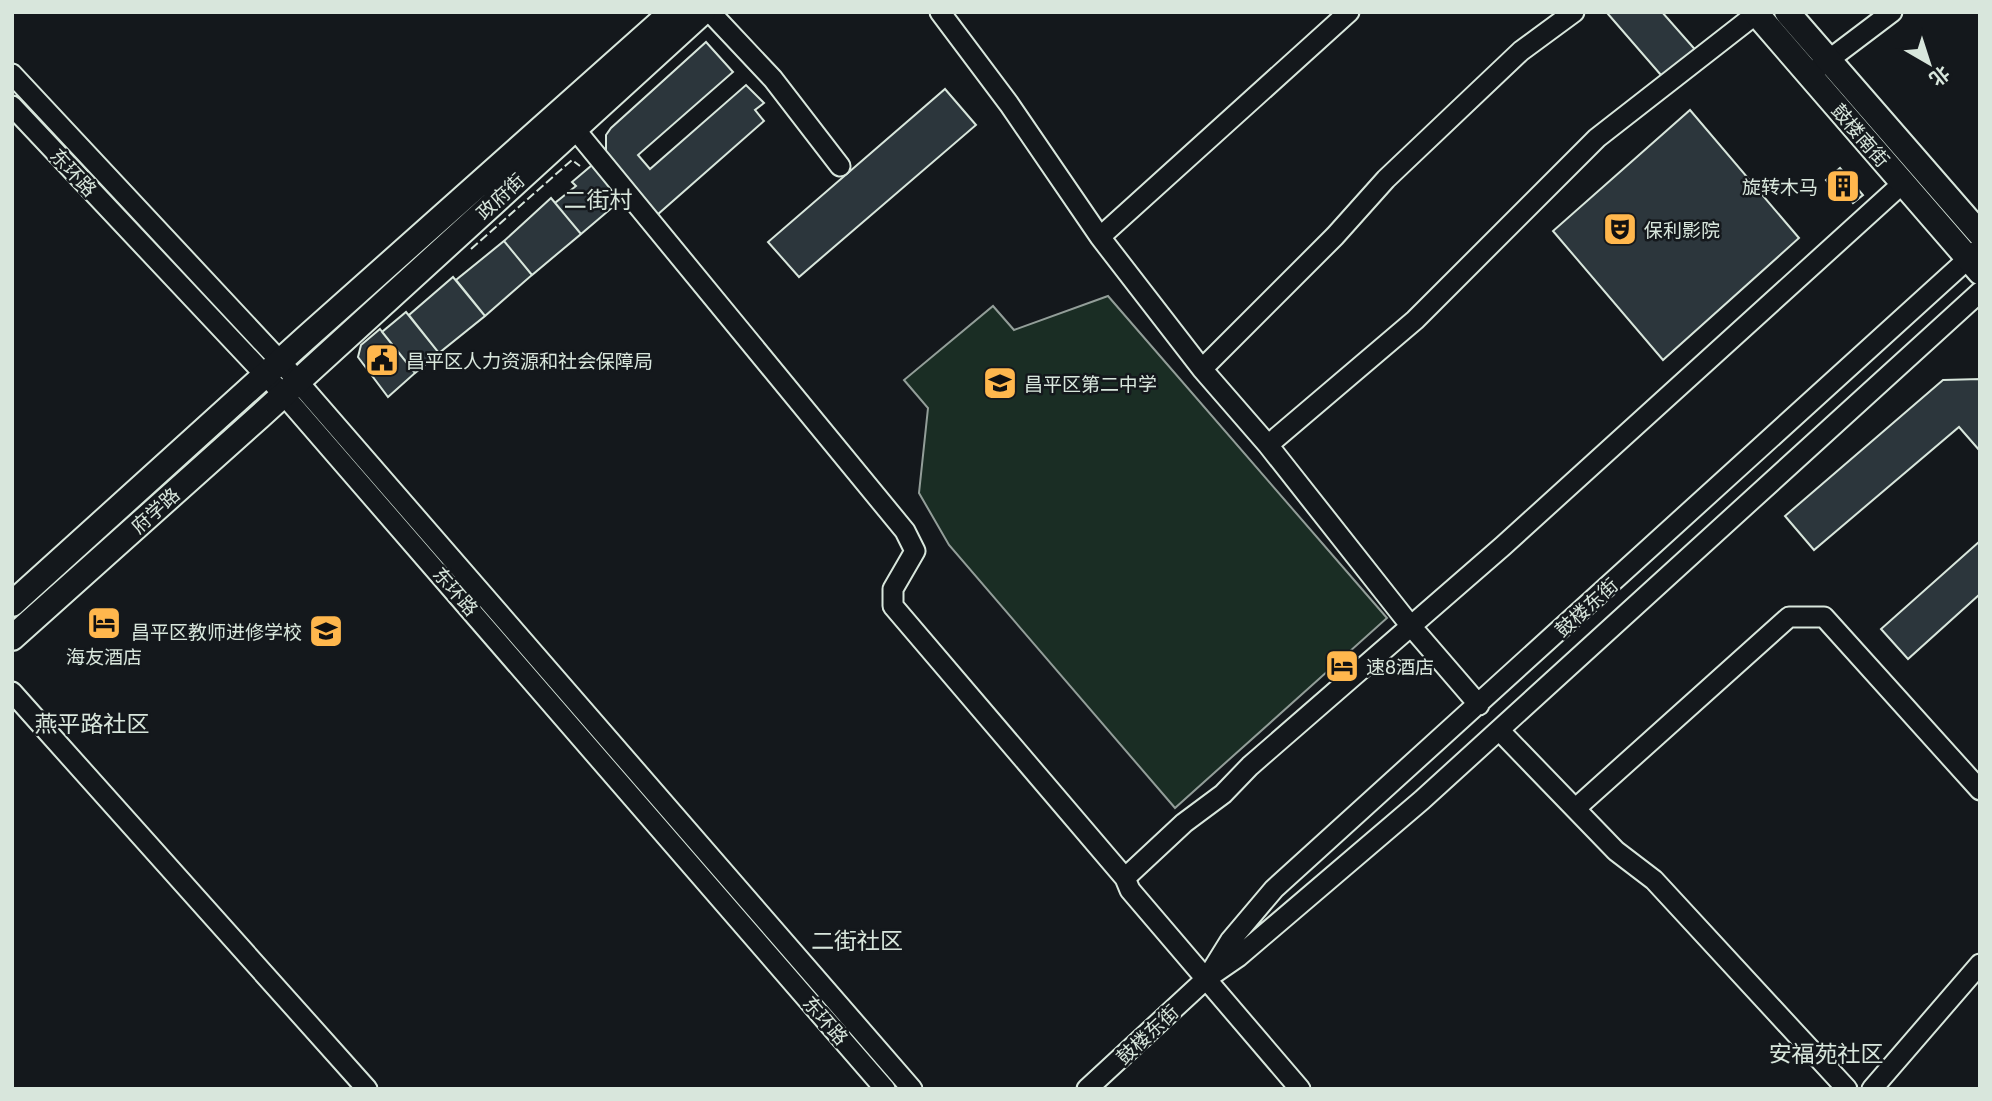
<svg xmlns="http://www.w3.org/2000/svg" width="1992" height="1101" font-family="Lato,'Noto Sans SC',sans-serif">
<style>
.green{fill:#1a2d24;stroke:#939e99;stroke-width:2}
.building{fill:#2c363c;stroke:#d8e6dc;stroke-width:2}
.lines{fill:none;stroke-linecap:round;stroke-linejoin:round}
.minor-casing{stroke:#d8e6dc;stroke-width:23}
.major-casing{stroke:#d8e6dc;stroke-width:28}
.minor{stroke:#14181c;stroke-width:19}
.major{stroke:#14181c;stroke-width:24}
.fence{stroke:#d8e6dc;stroke-width:2;stroke-dasharray:9 3.5;stroke-linecap:butt}
.labels{text-anchor:middle;dominant-baseline:central;stroke-width:5;stroke-linejoin:round;paint-order:stroke}
.street-label{font-size:19px;fill:#d8e6dc;stroke:#14181c}
.poi-label{font-size:19px;fill:#d8e6dc;stroke:#14181c;text-anchor:start}
.quarter-label{font-size:23px;fill:#d8e6dc;stroke:#14181c}
</style>
<rect width="100%" height="100%" fill="#14181c"/>
<!-- green -->
<path class="green" d="M1108 296 1387 618 1175 808 949 545 919 493 928 408 904 380 993 306 1014 330Z"/>
<!-- building -->
<path class="building" d="M1610 12H1662L1699 54 1667 82 1608 14Z
M706 42 733 72 638 155 650 169 746 85 764 103 755 110 764 121 657 215 606 156V135L611 128Z
M945 89 976 125 799 277 768 242Z
M1690 110 1799 238 1663 360 1553 231Z
M598 160 627 195 581 234 555 203 576 186 572 182Z
M1840 168 1863 195 1853 203 1844 192 1840 196 1826 180Z
M551 198 581 234 532 275 504 241Z
M504 241 532 275 485 316 456 280Z
M453 277 485 316 439 353 409 315Z
M406 312 439 353 415 373 382 332Z
M380 329 415 373 388 397 358 357 361 345Z
M1980 379V451L1959 427 1814 550 1785 516 1943 380Z
M1980 541V594L1908 659 1881 629Z"/>
<g class="lines">
<!-- minor casing -->
<g class="minor-casing">
<path id="minor" d="M710 12 773 79 840 166
M940 12 1009 104 1100 237 1202 369 1268 445 1410 625 1479 705
M1818 68 1892 12
M12 74 281 362 912 1089
M12 106 283 394 885 1089
M574 128 905 531 915 551 893 589V606L1125 878 1130 890 1300 1089
M1100 237 1349 12
M1202 369 1335 236 1386 179 1521 51 1574 12
M1268 445 1415 320 1597 138 1756 14
M12 692 367 1089
M1499 730 1616 851 1654 880 1847 1089
M1576 808 1789 617H1824L1980 790
M1125 878 1184 823 1223 794 1250 766 1503 546 1903 183
M1212 970 1230 941 1274 889 1980 248
M1087 1089 1206 979 1238 957 1422 800 1980 292
M1872 1089 1980 964"/>
</g>
<!-- major casing -->
<g class="major-casing">
<path id="major" d="M1755 12 1980 272
M1787 12 1980 234
M12 604 307 337 672 12
M12 638 259 417 703 12"/>
</g>
<!-- minor -->
<use href="#minor" class="minor"/>
<!-- major -->
<use href="#major" class="major"/>
<!-- fence -->
<path class="fence" d="M471 249 572 160 580 166"/>
</g>
<!-- icons -->
<defs>
<g id="building-square" transform="scale(1.75)"><rect x="-9" y="-9" width="18" height="18" rx="4" fill="#ffb74d" stroke="#14181c"/><path d="M-4-6H4V6H1V3H-1V6H-4ZM-2.5-4.3h1.7v1.8h-1.7ZM.8-4.3h1.7v1.8H.8ZM-2.5-1h1.7V.8h-1.7ZM.8-1h1.7V.8H.8Z" fill="#111"/></g>
<g id="theatre-square" transform="scale(1.75)"><rect x="-9" y="-9" width="18" height="18" rx="4" fill="#ffb74d" stroke="#14181c"/><path d="M-5-5.5Q0-4 5-5.5V0Q5 5 0 6Q-5 5-5 0ZM-3.3-2.5H-1v1.5H-3.3ZM1-2.5H3.3v1.5H1ZM-2.8 1Q0 5.5 2.8 1Z" fill="#111"/></g>
<g id="civic-square" transform="scale(1.75)"><rect x="-9" y="-9" width="18" height="18" rx="4" fill="#ffb74d" stroke="#14181c"/><path d="M-.6-6.5H3V-4.5H.6V-3L4-1V1h2V6H-6V1h2V-1L-.6-3ZM-1.2 2.5V6h2.4V2.5Z" fill="#111"/></g>
<g id="school-square" transform="scale(1.75)"><rect x="-9" y="-9" width="18" height="18" rx="4" fill="#ffb74d" stroke="#14181c"/><path d="M0-5L7-2L0 1L-7-2ZM-4 1L0 2.5L4 1V4Q0 6-4 4Z" fill="#111"/></g>
<g id="hotel-square" transform="scale(1.75)"><rect x="-9" y="-9" width="18" height="18" rx="4" fill="#ffb74d" stroke="#14181c"/><path d="M-6-4.5h1.5V1H6V5H4.5V3h-9V5H-6ZM-4 0a1.8 1.8 0 1 1 3.6 0ZM.5 0V-2.5h3Q6-2.5 6 0Z" fill="#111"/></g>
</defs>
<g fill-rule="evenodd">
<use href="#building-square" x="1843" y="186"/>
<use href="#theatre-square" x="1620" y="229"/>
<use href="#civic-square" x="382" y="360"/>
<use href="#school-square" x="1000" y="383"/>
<use href="#hotel-square" x="104" y="623"/>
<use href="#school-square" x="326" y="631"/>
<use href="#hotel-square" x="1342" y="666"/>
</g>
<g class="labels">
<!-- street labels -->
<g class="street-label">
<text transform="translate(1861 135) rotate(49)">鼓楼南街</text>
<text transform="translate(74 172) rotate(47)">东环路</text>
<text transform="translate(500 196) rotate(-43)">政府街</text>
<text transform="translate(155 510) rotate(-42)">府学路</text>
<text transform="translate(456 591) rotate(49)">东环路</text>
<text transform="translate(1586 607) rotate(-42)">鼓楼东街</text>
<text transform="translate(826 1020) rotate(49)">东环路</text>
<text transform="translate(1147 1034) rotate(-43)">鼓楼东街</text>
</g>
<!-- poi labels -->
<g class="poi-label">
<text x="1818" y="186" text-anchor="end">旋转木马</text>
<text x="1644" y="229">保利影院</text>
<text x="406" y="360">昌平区人力资源和社会保障局</text>
<text x="1024" y="383">昌平区第二中学</text>
<text x="302" y="631" text-anchor="end">昌平区教师进修学校</text>
<text x="104" y="656" text-anchor="middle">海友酒店</text>
<text x="1366" y="666">速8酒店</text>
</g>
<!-- quarter labels -->
<g class="quarter-label">
<text x="598" y="199">二街村</text>
<text x="92" y="723">燕平路社区</text>
<text x="857" y="940">二街社区</text>
<text x="1826" y="1053">安福苑社区</text>
</g>
</g>
<!-- border -->
<rect width="1992" height="1101" fill="none" stroke="#d8e6dc" stroke-width="28"/>
<!-- north arrow -->
<g transform="translate(1929 63) rotate(141)" stroke="#14181c" stroke-width="5" paint-order="stroke">
<path d="M0-5L12 26L0 18L-12 26Z" fill="#d8e6dc"/>
<text y="-10" font-size="19" font-weight="bold" text-anchor="middle" fill="#d8e6dc">北</text>
</g>
</svg>
